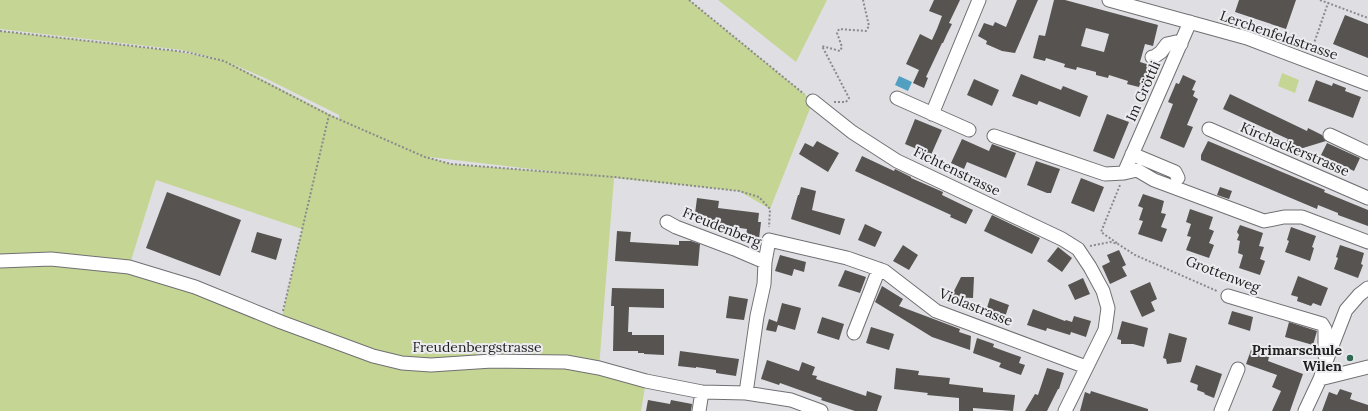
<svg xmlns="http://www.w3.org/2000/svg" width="1368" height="411" font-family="Lora,serif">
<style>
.green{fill:#c5d594;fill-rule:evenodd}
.water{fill:#51a0c2}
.building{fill:#565351;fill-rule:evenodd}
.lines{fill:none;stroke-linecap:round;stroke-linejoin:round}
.minor-casing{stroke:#707074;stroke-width:15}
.path{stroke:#8a8a8d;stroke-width:2;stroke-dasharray:2 2;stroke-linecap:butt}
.minor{stroke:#fff;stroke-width:13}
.poi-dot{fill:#306952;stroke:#ececf0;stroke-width:1.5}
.labels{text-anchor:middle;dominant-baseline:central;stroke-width:4;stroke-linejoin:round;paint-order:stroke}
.street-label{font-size:14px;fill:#212122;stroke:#ececf0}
.poi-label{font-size:14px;font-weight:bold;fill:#212122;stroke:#ececf0;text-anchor:end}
</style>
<rect width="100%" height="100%" fill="#dfdfe3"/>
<!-- green -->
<path class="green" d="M0 0H689L813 101 770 209 739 191 614 178 599 368 646 381 641 411H0V31L175 51 222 60 182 50 0 29ZM226 61 267 79 339 115V119ZM429 158V157L564 173 451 164ZM156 180 302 229 281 322 129 267Z
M718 0H827L796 62Z
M1282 73 1299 80 1295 93 1278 86Z"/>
<!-- water -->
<path class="water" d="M899 76 912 82 908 91 895 85Z"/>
<!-- building -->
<path class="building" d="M934 0H960L949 23 952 24 947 34 943 43H942L926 77 928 78 924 88 913 83 919 70 906 64 920 34 932 40 937 29 942 16 929 11Z
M1017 0H1038L1015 53 1002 51 986 44 987 41 978 36 984 23 993 26 995 22 1006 27Z
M1054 0H1065L1158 25 1153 46 1145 44 1140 62 1153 66 1148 86 1140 84 1139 87 1127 84 1128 81 1109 75 1108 78 1096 75V72L1077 67 1076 70 1064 67 1065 64 1046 58 1045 61 1033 58 1039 35 1045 36ZM1086 28 1109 34 1104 52 1081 46Z
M1239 0H1296L1286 29 1235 12Z
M1345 15 1368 24V58L1333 44Z
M1021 74 1061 90 1063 86 1088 96 1080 117 1039 101 1037 105 1012 96Z
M1183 75 1196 81 1192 90 1195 91 1193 96 1198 99 1187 125 1193 127 1184 148 1160 138 1173 104 1168 102 1176 83 1179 84Z
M974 79 999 90 992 106 967 95Z
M1316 80 1332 86 1333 83 1346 88 1345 91 1361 97 1353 118 1308 101Z
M1230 94 1307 131 1308 128 1322 135 1326 141 1303 148 1301 152 1285 144 1288 139 1223 109Z
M1107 114 1129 122 1114 159 1093 151Z
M915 119 942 130 931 155 905 144Z
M962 139 989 151 992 144 1016 153 1006 178 967 162 964 169 951 163Z
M817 141 839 153 828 172 799 154 805 143 813 147Z
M1208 141 1325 190 1324 192 1368 210V226L1338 215V213L1318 205 1317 209 1201 160V155Z
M1327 143 1360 158 1354 171 1321 155Z
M862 156 894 171 895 169 911 177V178L943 192 942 195 973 210 966 224 950 217 951 215 855 171Z
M1036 161 1060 169 1051 193H1047L1027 185Z
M1081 178 1104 187 1094 212 1071 203Z
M801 187 816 191 812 210 845 219 840 235 791 219 798 195H799Z
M1220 187 1232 191 1229 199 1217 195Z
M167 192 241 220 220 276 146 248Z
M1143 194 1164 201 1161 213 1166 214 1161 227 1167 229 1162 242 1138 234 1143 221 1139 220 1143 208 1138 206Z
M697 198 719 201 718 208 759 213 758 222H761L759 239 746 237 747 229 719 225V227L706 225 707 216 695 214Z
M1190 209 1213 217 1209 229 1214 231 1209 243 1214 245 1209 258 1186 250 1191 237 1187 236 1191 224 1186 222Z
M992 215 1040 238 1032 254 984 231Z
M865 224 882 232 875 247 858 240Z
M1240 225 1263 233 1259 246 1264 247 1260 259 1265 261 1260 275 1239 268 1243 255 1238 253 1240 241 1237 240 1239 235 1237 232Z
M1291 227 1316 236 1312 247 1314 248 1310 261 1285 252 1289 241 1287 240Z
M617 231 631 232 630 242 679 245V241H691L700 244 698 266 615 261Z
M257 232 282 239 276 260 251 252Z
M903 245 918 255 909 270 893 261Z
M1340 245 1364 253 1361 264 1363 265 1358 278 1334 269 1338 258 1336 257Z
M1058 247 1072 258 1062 272 1047 261Z
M1119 250 1126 265 1122 267 1127 276 1110 284 1102 266 1110 262 1107 255Z
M780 255 806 262 804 272 794 269 792 276 775 271Z
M845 270 866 277 860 293 838 286Z
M1298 276 1328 288 1321 306 1313 303 1311 306 1297 301 1298 297 1291 295Z
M961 277H974L973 298 951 297Z
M1083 278 1090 294 1075 300 1068 285Z
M1150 282 1157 299 1151 302 1155 311 1142 317 1130 291Z
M882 286 903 299 899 306 960 329 959 332 971 336 970 350 932 337 875 302Z
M612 288 664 289V308L629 307 628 332H632V335H664V355L644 354V353H638V351H613L614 306H611Z
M729 296 748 299 744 320 726 318Z
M990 298 1009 305 1004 320 985 314Z
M782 303 801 308 795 330 778 325 776 332 766 330 769 319 777 322Z
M1033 309 1065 321 1066 320 1072 322 1074 316 1091 321 1086 337 1071 332 1070 335 1047 328 1046 331 1027 325Z
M1232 311 1253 317 1250 331 1228 324Z
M822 317 844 324 839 340 817 333Z
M1122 321 1148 328 1144 347 1133 344H1121V340L1117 339Z
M1289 322 1317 331 1313 345 1285 337Z
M871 327 894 334 889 350 866 343Z
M1169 333 1187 338 1181 362 1167 364 1166 359 1163 358Z
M977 338 994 344 993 347 1021 357 1019 363 1025 365 1021 375 999 367 1001 363 973 353Z
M1251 350 1269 357 1268 361 1303 374 1290 411H1272L1281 391 1272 387 1277 375 1246 364Z
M680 351 739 359 736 376 716 373V370L696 367V368L678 366Z
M767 360 799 371 802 362 815 367 812 375 817 376 816 379 866 396 867 391 882 396 877 411H855L821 400 822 398 780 383 779 385 761 379Z
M1196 365 1222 374 1214 398 1204 394 1205 393 1197 390 1198 385 1190 382Z
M896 368 919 371 918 375 950 378 949 384 983 388V392L1015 395 1013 411 973 408V411H959V398L927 395 928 393 894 389Z
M1047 368 1064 373 1059 389H1058L1047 411H1025L1035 394 1038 395Z
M1340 389 1352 393 1350 399 1368 405V411H1322L1329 392 1337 395Z
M1091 391 1148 409V411H1080L1085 392 1090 394Z
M648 400 670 404 671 400 692 404 691 411H646Z"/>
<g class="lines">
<!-- minor casing -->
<g class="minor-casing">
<path id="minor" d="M1109 0 1247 38 1368 84
M1152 57H1154L1161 52 1167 44 1176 42 1181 44
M897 98 969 130
M813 101 852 132 897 161 1062 239 1078 249 1090 267 1103 291 1108 308 1105 330 1065 411
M932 114 979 0
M1209 129 1368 198
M1330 135 1368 153
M994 136 1105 174 1124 173 1137 170 1154 180 1264 221 1284 217H1302L1368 242
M1132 154 1175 172 1178 178
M1124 173 1190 22
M667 222 676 227 737 250 765 262
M0 261 51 259 129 267 195 287 281 322 373 356 402 363 431 365 492 361 566 362 599 368 646 381 702 392 746 393 791 400 821 411
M1228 296 1322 324 1325 329V356
M854 333 879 269
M1320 379 1368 367
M746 393 757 316 764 284 765 262 769 240 847 258 884 271 936 311 1086 367
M699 411 702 392
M1221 411 1238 369
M1305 411 1320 379 1325 364 1346 310 1359 295 1368 288"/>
</g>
<!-- path -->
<path class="path" d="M689 0 804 94
M1320 0 1368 18
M0 31 186 52 224 61 329 115 425 157 451 164 614 177 739 191 759 197 770 209 769 227
M1312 49 1328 3
M834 102H846L849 98 822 46 840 51 842 47 837 33 839 29 866 31 869 26 863 0
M1117 243 1101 232 1120 185
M1090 246 1110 242 1118 244 1135 255 1217 291
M283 311 329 115"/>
<!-- minor -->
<use href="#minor" class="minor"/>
</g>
<!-- markers -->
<circle class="poi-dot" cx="1350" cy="358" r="4"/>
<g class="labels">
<!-- street labels -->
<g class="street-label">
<text transform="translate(1279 35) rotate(19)">Lerchenfeldstrasse</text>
<text transform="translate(1143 91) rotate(-66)">Im Gröttli</text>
<text transform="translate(1295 149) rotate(23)">Kirchackerstrasse</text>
<text transform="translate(957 171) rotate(26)">Fichtenstrasse</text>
<text transform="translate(722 227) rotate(22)">Freudenberg</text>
<text transform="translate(1223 274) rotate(21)">Grottenweg</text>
<text transform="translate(976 307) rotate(22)">Violastrasse</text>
<text x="477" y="347">Freudenbergstrasse</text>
</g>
<!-- poi labels -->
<g class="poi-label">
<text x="1342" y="350">Primarschule<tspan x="1342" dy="16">Wilen</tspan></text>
</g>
</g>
</svg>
